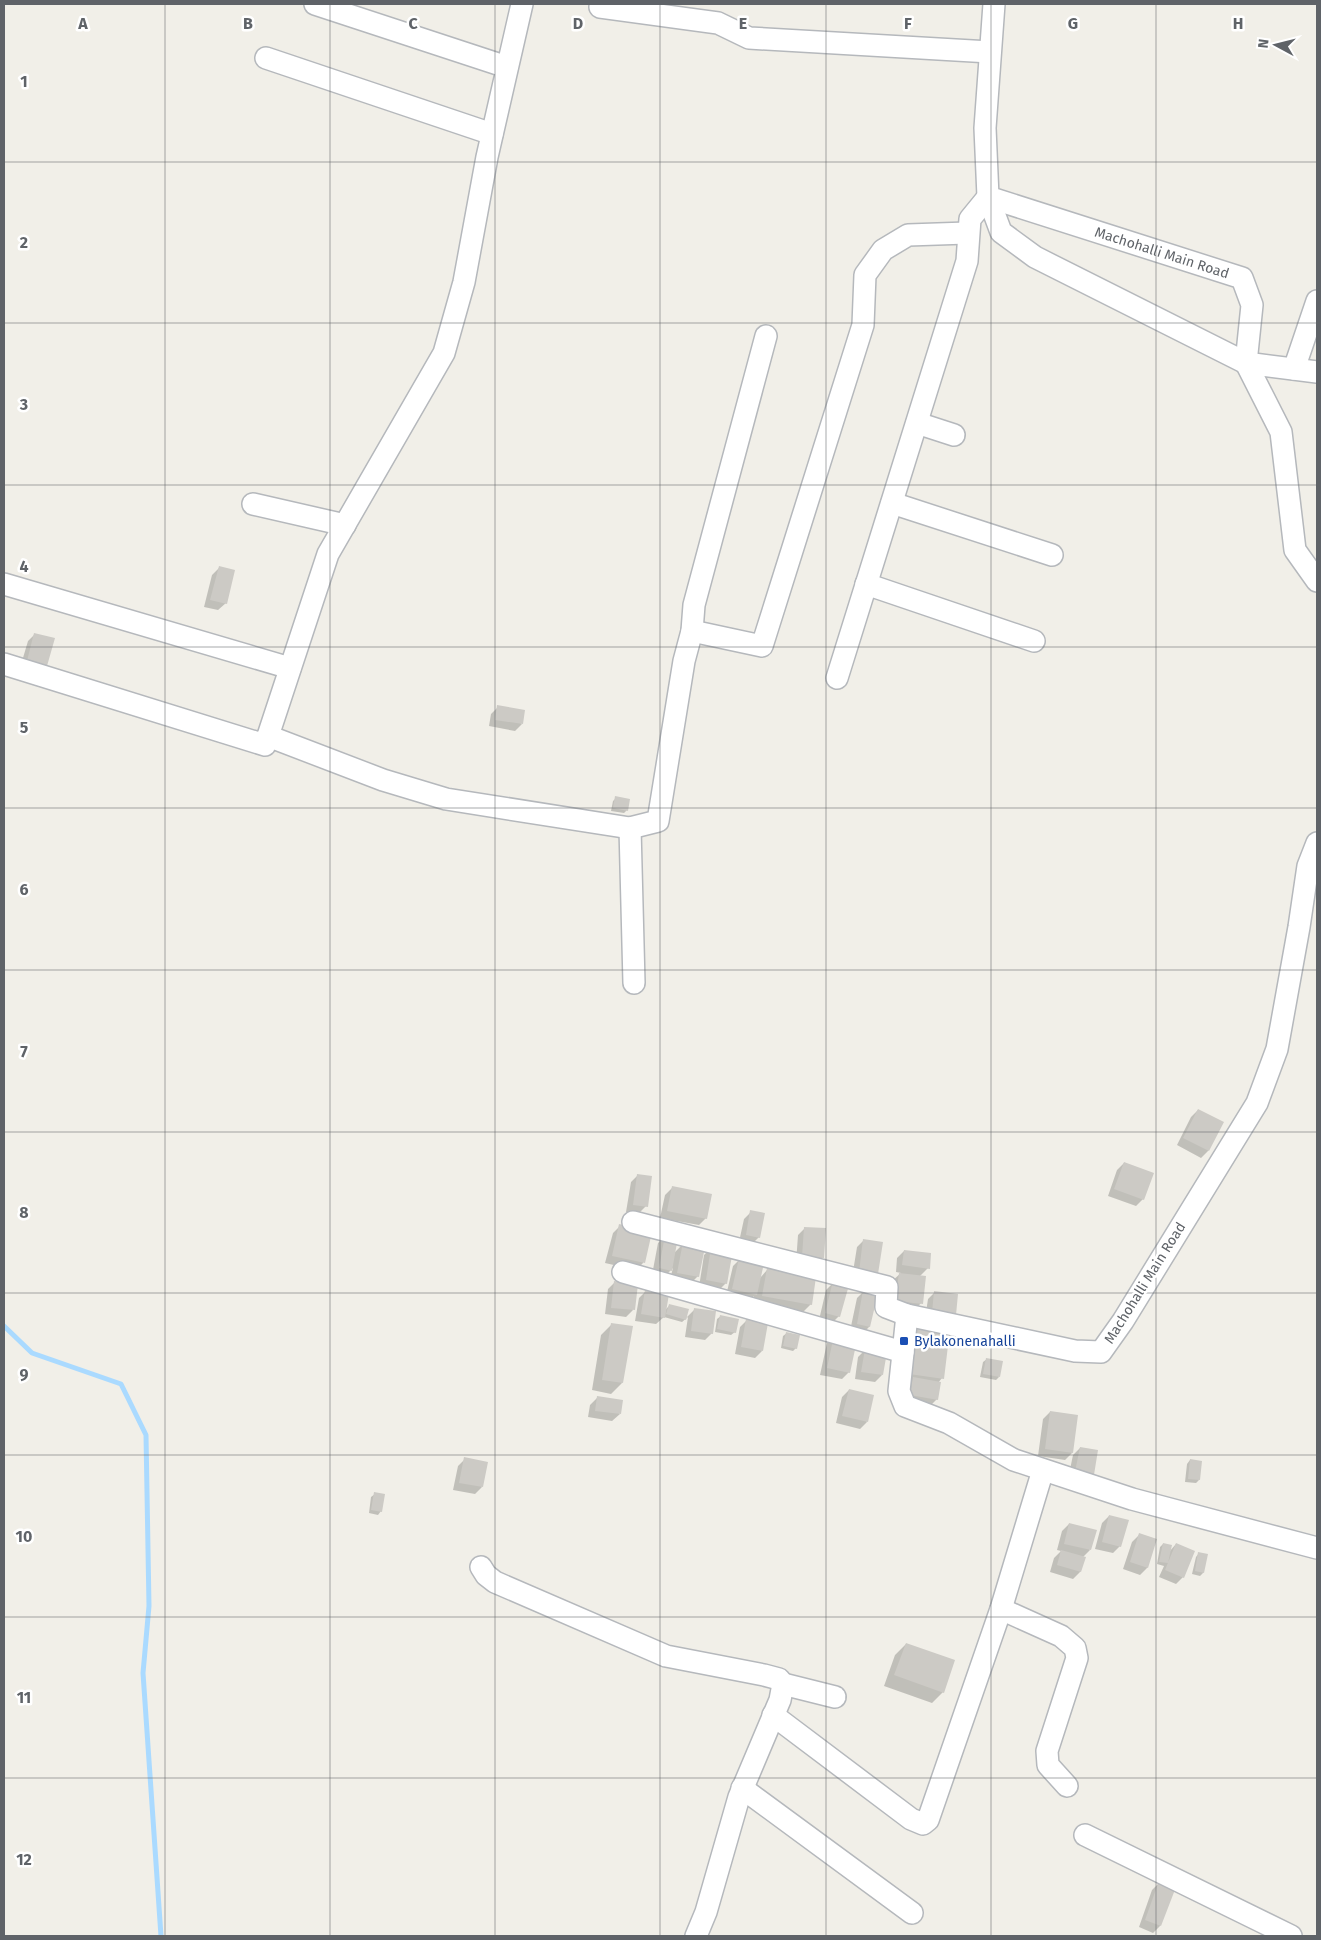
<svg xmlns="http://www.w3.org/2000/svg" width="1321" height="1940" font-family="'Fira Sans',sans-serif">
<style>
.shadow{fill:#0003}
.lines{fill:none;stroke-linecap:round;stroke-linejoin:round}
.stream{stroke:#aadaff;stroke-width:5}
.building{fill:#cccac5}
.minor-casing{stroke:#b5b8bc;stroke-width:24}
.minor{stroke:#fff;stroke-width:21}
.grid{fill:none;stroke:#5f6368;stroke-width:1;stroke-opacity:0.55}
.transit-dot{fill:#1a4fb4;stroke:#fff;stroke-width:2}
.labels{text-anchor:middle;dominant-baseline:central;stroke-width:5;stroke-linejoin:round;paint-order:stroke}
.street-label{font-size:14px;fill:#5f6368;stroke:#fff}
.transit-label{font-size:14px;fill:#164399;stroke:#fff;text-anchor:start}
.grid-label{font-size:16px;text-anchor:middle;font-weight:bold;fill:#5f6368;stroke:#fff;stroke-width:5;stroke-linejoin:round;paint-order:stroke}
</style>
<rect width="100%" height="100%" fill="#f1efe8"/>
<!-- shadow -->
<path class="shadow" d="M219 568 226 603 218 610 204 607 212 575Z
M35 634 46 666 39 673 20 668 28 641Z
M498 707 522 724 515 731 489 726 491 714Z
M616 798 627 810 624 813 611 811 613 801Z
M1198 1110 1222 1123 1208 1151 1201 1158 1177 1145 1191 1117Z
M1124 1163 1143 1199 1136 1206 1108 1196 1117 1170Z
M638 1175 646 1206 639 1213 626 1212 631 1182Z
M672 1188 706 1218 699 1225 660 1218 665 1195Z
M751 1212 759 1237 752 1244 739 1242 744 1219Z
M620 1226 650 1233 643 1263 636 1270 605 1263 613 1233Z
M805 1228 823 1257 816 1264 796 1263 798 1235Z
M665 1236 674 1253 683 1244 698 1276 691 1283 670 1279 673 1268 664 1277 652 1275 658 1243Z
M864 1240 882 1243 852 1278 857 1247Z
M711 1248 726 1283 719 1290 699 1287 704 1255Z
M904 1251 928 1268 919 1277 921 1303 914 1311 889 1307 892 1281 901 1273 896 1272 897 1258Z
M740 1259 760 1278 767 1270 811 1304 800 1315 752 1307 754 1296 749 1301 726 1296 733 1266Z
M615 1282 633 1310 626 1317 605 1314 608 1289Z
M833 1283 839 1316 832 1323 819 1320 826 1290Z
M646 1291 665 1310 670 1305 685 1319 695 1309 712 1333 705 1340 685 1337 688 1317 682 1322 664 1317 656 1324 635 1321 639 1298Z
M864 1291 876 1294 869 1327 862 1334 850 1331 857 1298Z
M935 1292 957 1295 925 1319 928 1299Z
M721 1316 735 1332 731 1335 715 1332 717 1319Z
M747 1320 762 1351 755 1358 735 1354 740 1327Z
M612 1324 622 1383 611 1394 592 1390 601 1335Z
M787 1333 796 1348 793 1351 781 1348 783 1336Z
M834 1336 849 1372 842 1379 820 1375 827 1343Z
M905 1337 942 1378 938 1383 937 1399 930 1406 904 1402Z
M865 1350 882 1375 875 1382 855 1379 858 1357Z
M987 1359 999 1377 996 1380 980 1377 983 1362Z
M849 1390 867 1422 860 1429 836 1423 842 1397Z
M597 1398 620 1414 612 1421 588 1417 590 1405Z
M1050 1412 1072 1453 1065 1460 1038 1456 1043 1419Z
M1080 1448 1097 1451 1067 1484 1073 1455Z
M465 1459 482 1487 475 1494 453 1490 458 1466Z
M1190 1460 1199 1480 1196 1483 1185 1482 1187 1464Z
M375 1494 381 1511 378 1515 369 1513 371 1497Z
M1109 1516 1120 1546 1113 1553 1095 1549 1102 1523Z
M1069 1524 1090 1550 1083 1557 1080 1572 1073 1579 1050 1572 1054 1558 1061 1551 1057 1550 1062 1531Z
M1139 1535 1156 1540 1147 1568 1140 1575 1123 1569 1132 1542Z
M1163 1544 1169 1552 1176 1544 1183 1577 1176 1584 1159 1577 1164 1566 1157 1564 1160 1547Z
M1199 1553 1206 1555 1203 1573 1200 1576 1192 1574 1196 1557Z
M906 1644 943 1692 932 1703 884 1686 895 1655Z
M1159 1883 1160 1926 1153 1933 1139 1927 1152 1890Z"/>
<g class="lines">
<!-- stream -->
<path class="stream" d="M4 1326 32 1353 121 1384 146 1435 149 1606 143 1673 161 1936"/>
</g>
<!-- building -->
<path class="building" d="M219 566 235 570 227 604 210 600Z
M34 633 55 638 47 666 27 661Z
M497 705 525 710 523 724 495 720Z
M615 796 630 799 628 811 613 808Z
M1198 1109 1224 1122 1209 1151 1183 1138Z
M1124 1162 1154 1173 1144 1200 1114 1189Z
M637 1174 652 1176 648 1207 633 1205Z
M672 1186 712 1194 707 1219 667 1211Z
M750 1210 765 1213 760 1238 746 1235Z
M619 1224 652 1232 645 1263 612 1256Z
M804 1227 826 1228 824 1258 802 1257Z
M665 1235 678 1237 672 1271 659 1268Z
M863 1239 883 1242 878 1274 859 1272Z
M683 1242 705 1247 699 1277 677 1273Z
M711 1247 733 1250 727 1284 706 1280Z
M904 1250 931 1253 930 1269 902 1265Z
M739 1258 764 1263 757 1295 732 1289Z
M767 1268 816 1277 812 1305 762 1296Z
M899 1273 926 1276 923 1304 895 1301Z
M614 1281 638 1284 635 1310 611 1308Z
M833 1281 849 1285 840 1317 825 1313Z
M645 1290 669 1294 665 1318 641 1314Z
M863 1290 878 1293 870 1327 857 1324Z
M934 1291 958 1294 956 1315 932 1313Z
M669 1304 689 1309 686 1320 666 1314Z
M694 1308 716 1311 713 1334 691 1331Z
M720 1315 739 1319 736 1333 717 1329Z
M746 1319 768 1323 763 1351 741 1347Z
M611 1323 633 1326 623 1383 602 1380Z
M915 1325 950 1329 944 1379 909 1374Z
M786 1332 800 1335 797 1349 783 1346Z
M834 1335 857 1340 850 1373 827 1368Z
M865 1349 887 1352 883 1375 861 1372Z
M986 1358 1003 1361 1000 1377 983 1374Z
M913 1377 941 1382 938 1400 910 1395Z
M849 1389 874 1395 868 1422 842 1416Z
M597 1396 623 1400 621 1414 595 1411Z
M1050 1411 1078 1415 1073 1453 1045 1449Z
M1080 1447 1098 1450 1093 1481 1074 1477Z
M464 1457 488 1462 483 1487 459 1483Z
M1190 1459 1202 1461 1200 1480 1188 1479Z
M374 1492 385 1494 382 1512 371 1510Z
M1109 1515 1129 1520 1121 1547 1102 1542Z
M1069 1523 1097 1530 1091 1550 1064 1544Z
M1139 1533 1157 1539 1148 1568 1130 1562Z
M1163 1543 1172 1545 1168 1563 1159 1562Z
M1176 1543 1195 1551 1184 1578 1165 1570Z
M1061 1550 1086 1557 1081 1572 1057 1565Z
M1198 1552 1208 1554 1204 1573 1195 1571Z
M906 1643 955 1660 944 1693 894 1675Z
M1159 1881 1176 1887 1161 1926 1145 1920Z"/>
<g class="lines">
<!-- minor casing -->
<g class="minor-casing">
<g id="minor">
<path d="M315 4 507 67"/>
<path d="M601 4 600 7 718 23 749 38 990 52"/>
<path id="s1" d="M994 4 985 128 988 197 1242 278 1252 305 1246 363 1281 432 1295 550 1317 581"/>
<path d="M266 58 492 134"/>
<path d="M988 197 1001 232 1035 257 1246 363 1317 372"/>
<path d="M1294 369 1317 301"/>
<path d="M917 423 954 435"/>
<path d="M892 503 1052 555"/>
<path d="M253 504 345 525"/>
<path d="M4 584 290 668"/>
<path d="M866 584 1034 641"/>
<path d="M692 631 762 646 863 325 865 275 883 250 908 235 967 233"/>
<path d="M4 664 265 745 328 554 444 353 464 282 487 157 522 4"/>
<path d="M837 678 967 261 970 219 988 197"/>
<path d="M268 736 383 780 446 799 630 828 658 821 684 661 692 631 694 605 766 336"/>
<path d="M630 828 634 983"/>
<path d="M1317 843 1308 866 1299 927 1277 1049 1257 1103 1123 1321 1101 1352 1075 1351 907 1315 899 1391 905 1406 949 1423 1014 1460 1132 1499 1317 1548"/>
<path d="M633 1222 887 1287 886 1307 907 1315"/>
<path d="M623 1272 903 1352"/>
<path d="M481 1567 486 1575 495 1582 666 1656 764 1675 779 1679 783 1684 780 1700 739 1797 706 1912 696 1936"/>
<path d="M1001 1609 1061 1636 1075 1648 1077 1658 1047 1751 1048 1765 1067 1786"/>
<path d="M783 1684 835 1697"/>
<path d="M773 1715 911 1819 923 1824 928 1820 1001 1609 1043 1470"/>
<path d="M742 1788 912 1913"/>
<path d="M1085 1835 1291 1936"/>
</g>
</g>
<!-- minor -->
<use href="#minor" class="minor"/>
</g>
<!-- grid -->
<path class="grid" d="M165 4V1936M330 4V1936M495 4V1936M660 4V1936M826 4V1936M991 4V1936M1156 4V1936M4 162H1317M4 323H1317M4 485H1317M4 647H1317M4 808H1317M4 970H1317M4 1132H1317M4 1293H1317M4 1455H1317M4 1617H1317M4 1778H1317"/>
<!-- markers -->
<rect class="transit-dot" x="899" y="1336" width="10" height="10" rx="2.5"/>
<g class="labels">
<!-- street labels -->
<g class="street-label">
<text stroke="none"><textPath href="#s1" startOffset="376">Machohalli Main Road</textPath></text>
<text transform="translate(1145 1283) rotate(-58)">Machohalli Main Road</text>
</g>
<!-- transit labels -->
<g class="transit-label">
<text x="914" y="1341">Bylakonenahalli</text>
</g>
</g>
<g class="grid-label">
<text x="83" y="29">A</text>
<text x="248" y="29">B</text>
<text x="413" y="29">C</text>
<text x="578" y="29">D</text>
<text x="743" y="29">E</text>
<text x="908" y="29">F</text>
<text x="1073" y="29">G</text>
<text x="1238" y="29">H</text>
<text x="24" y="87">1</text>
<text x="24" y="248">2</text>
<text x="24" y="410">3</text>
<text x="24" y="572">4</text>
<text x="24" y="733">5</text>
<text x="24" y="895">6</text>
<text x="24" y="1057">7</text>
<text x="24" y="1218">8</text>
<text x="24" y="1380">9</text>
<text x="24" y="1542">10</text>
<text x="24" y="1703">11</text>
<text x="24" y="1865">12</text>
</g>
<!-- border -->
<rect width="1321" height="1940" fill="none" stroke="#5f6368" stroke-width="10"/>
<!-- north arrow -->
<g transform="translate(1276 45) rotate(277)" stroke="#ffffff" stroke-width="4" paint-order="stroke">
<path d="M0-4L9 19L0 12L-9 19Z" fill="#5f6368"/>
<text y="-8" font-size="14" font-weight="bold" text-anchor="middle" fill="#5f6368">N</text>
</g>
</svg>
